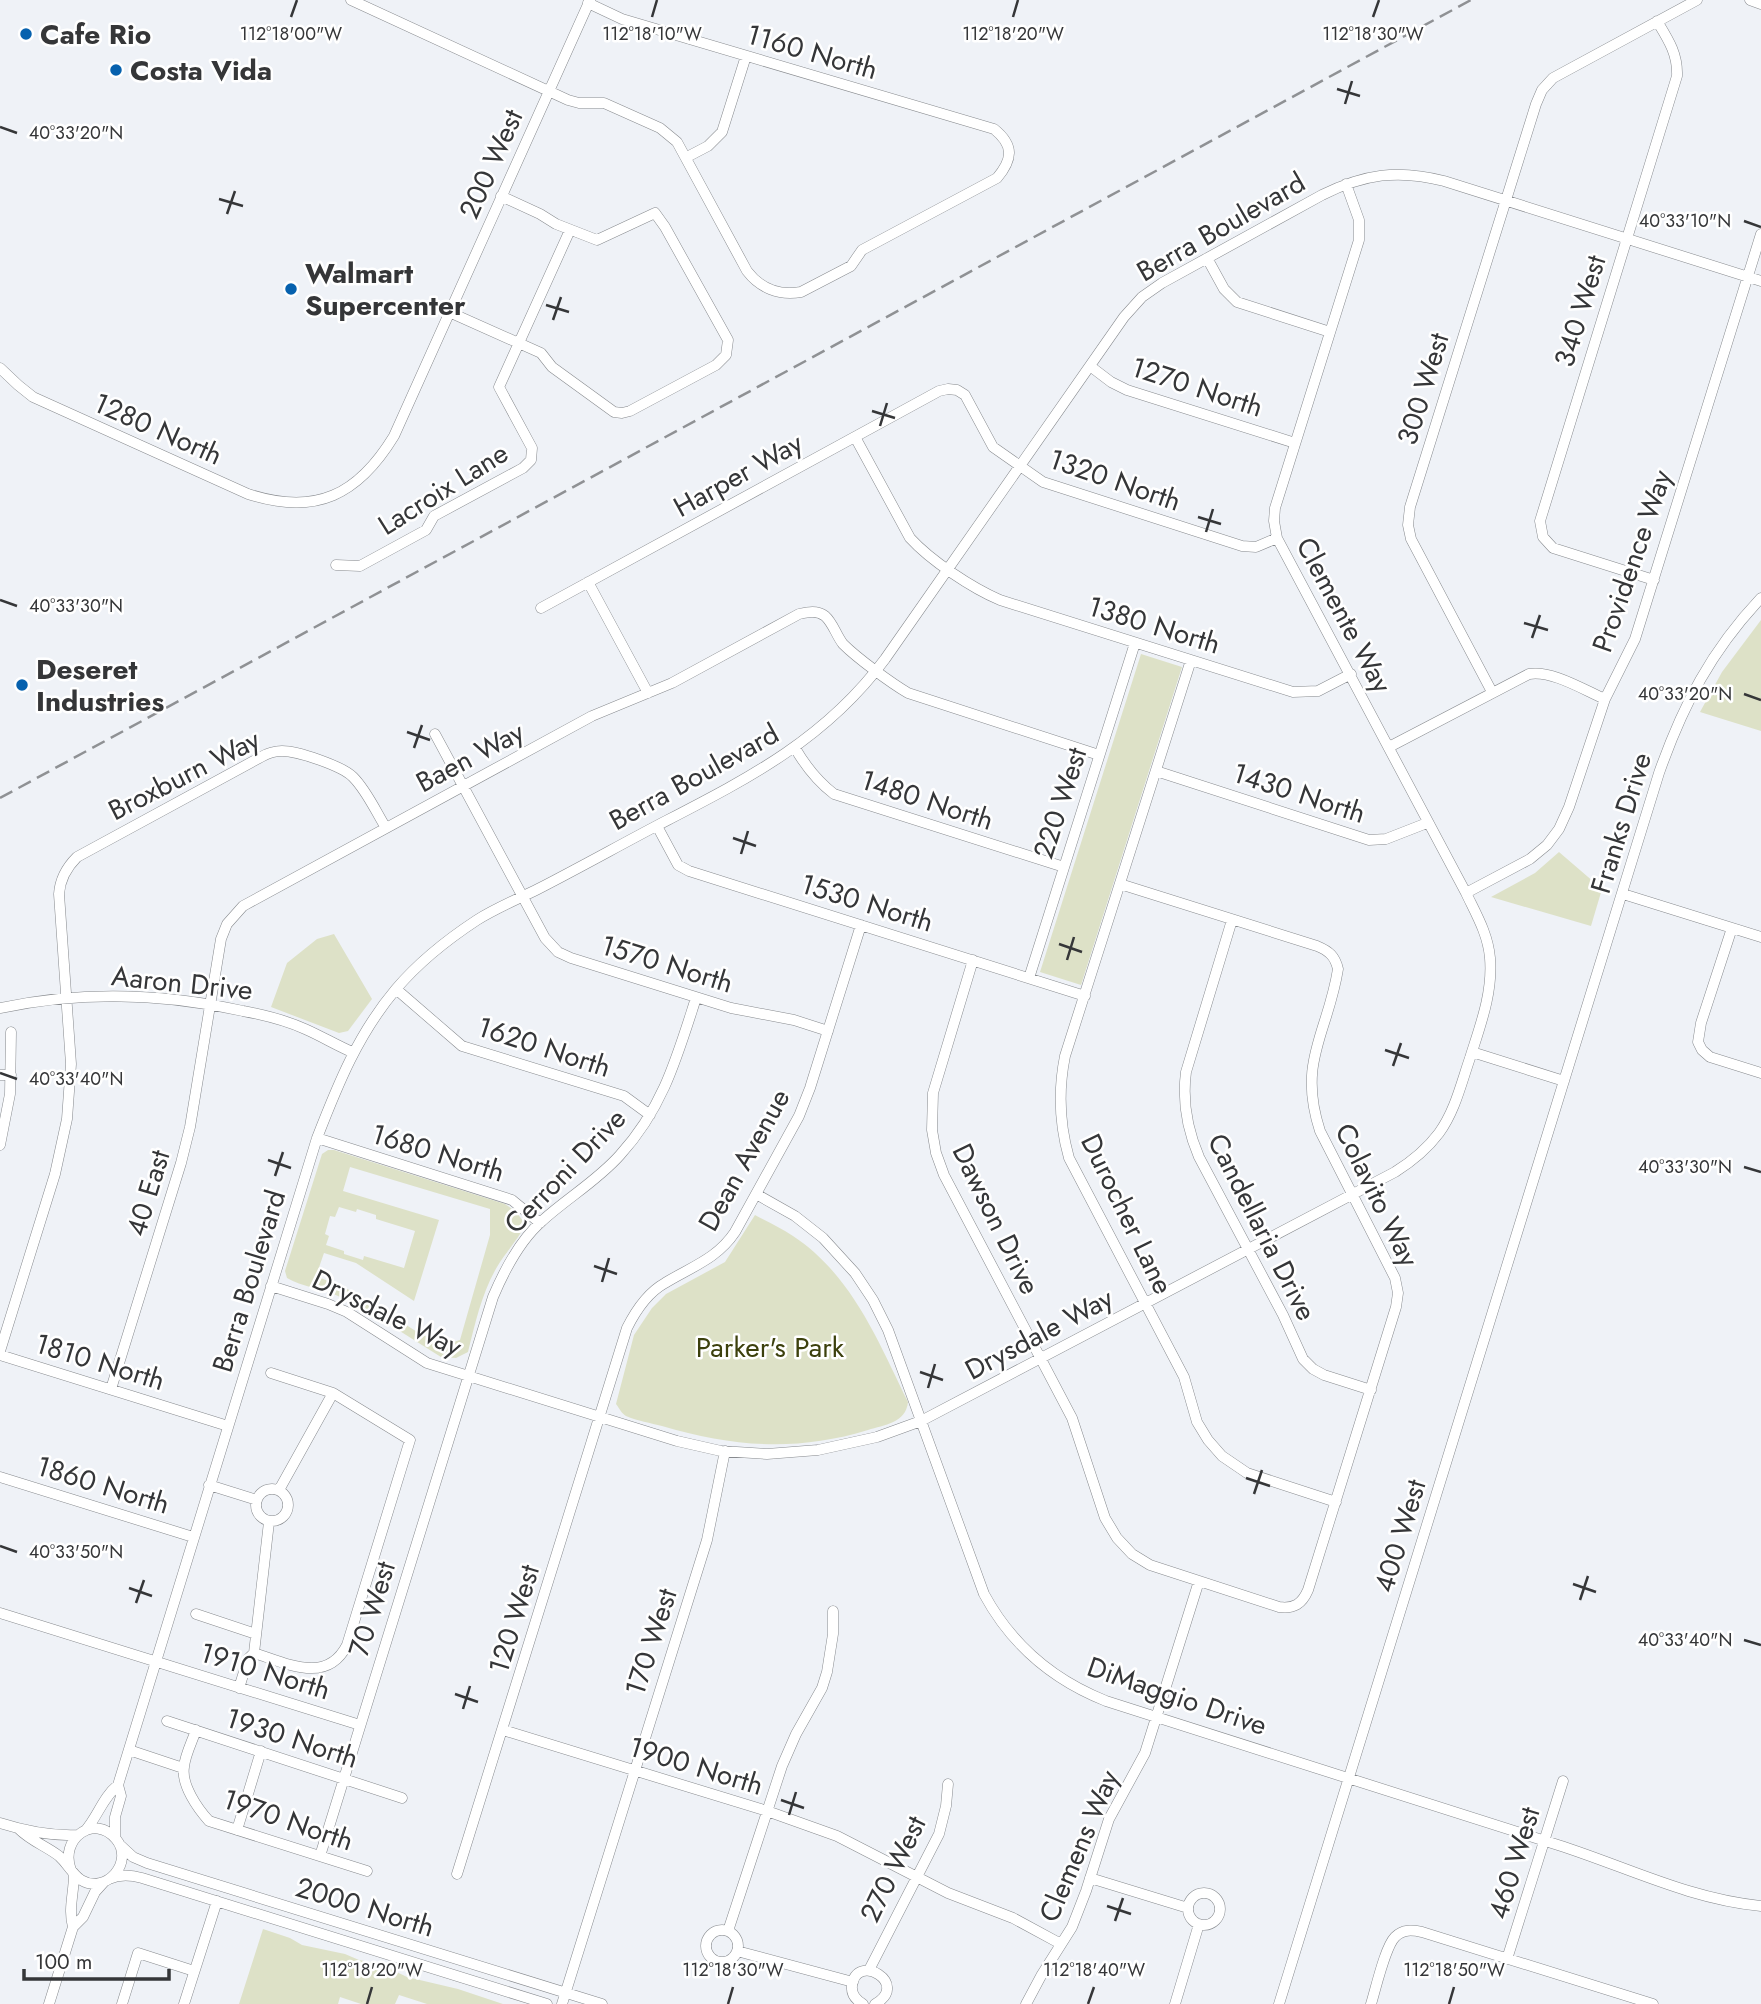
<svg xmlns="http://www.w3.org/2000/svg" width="1761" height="2004" font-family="Jost,sans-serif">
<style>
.green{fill:#dde1c7;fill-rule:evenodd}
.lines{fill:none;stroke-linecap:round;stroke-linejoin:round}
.minor-casing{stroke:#878a8e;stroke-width:11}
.minor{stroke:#fff;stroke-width:10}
.rail{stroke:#8f9194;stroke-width:2.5;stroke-dasharray:14 7;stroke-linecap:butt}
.ticks{fill:none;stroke:#353638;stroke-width:2.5}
.poi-dot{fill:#0661ae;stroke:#fff;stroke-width:2.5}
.labels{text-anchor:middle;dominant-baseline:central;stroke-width:5;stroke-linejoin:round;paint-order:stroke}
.poi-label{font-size:28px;font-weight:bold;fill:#353638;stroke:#fff;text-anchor:start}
.street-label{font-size:28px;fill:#353638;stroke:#fff}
.park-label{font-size:28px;fill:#3c400d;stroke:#fff}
.ticks-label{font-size:18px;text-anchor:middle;fill:#353638;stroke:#fff;stroke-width:5;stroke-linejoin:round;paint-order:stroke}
</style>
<rect width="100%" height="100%" fill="#eff2f7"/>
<!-- green -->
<path class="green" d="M1761 620V731L1700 712 1722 672Z
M1141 654 1182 667 1081 985 1040 972Z
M1559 852 1602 889 1591 926 1491 897 1535 873Z
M334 934 372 999 348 1031 339 1033 271 1007 287 963 317 939Z
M328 1150H334L505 1204C514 1210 520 1215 525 1225 518 1240 505 1253 497 1267 482 1292 475 1324 468 1352L456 1358 441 1357C407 1336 374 1313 338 1296 321 1288 302 1287 287 1278L285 1271 322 1154ZM350 1167 490 1209V1235L460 1340 450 1343 422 1335 354 1292 316 1276 324 1253 356 1263 414 1301 439 1220 343 1191ZM339 1207 356 1212 357 1209 376 1215V1219L415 1231 404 1268 364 1256 363 1260 344 1254V1251L326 1245 329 1236 325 1234 330 1216 335 1217Z
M755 1215C768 1222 781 1228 793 1236 852 1275 878 1341 908 1402 906 1423 884 1425 868 1430 796 1452 733 1447 662 1426 651 1423 637 1421 626 1416 622 1414 619 1408 616 1404L634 1335 652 1308 666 1294 725 1262Z
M263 1929 290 1938 302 1945 345 1954 359 1960 380 1964 407 1977 458 1989 503 2004H427L399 1995 395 2004H361L340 1997 338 2004H239Z"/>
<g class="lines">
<!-- minor casing -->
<g class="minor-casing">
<path id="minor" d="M351 0 568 100 579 103H604L660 128 677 142 747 271C760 288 779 296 801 292L851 266 862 250 997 178C1013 159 1014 145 994 129L622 19 588 3
M1750 0 1761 4
M687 157 708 146 722 132 746 56
M1207 258 1224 289 1237 302 1330 332
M449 312 541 353 552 367 614 412 622 413 630 411 716 365 726 355 728 340 665 227 655 213 597 240 556 224 540 214 501 196
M1090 366 1111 382 1127 390 1295 443
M0 368 18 385 33 397 248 494C316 516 358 495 394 436L590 0
M855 437 910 538C931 561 972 588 1000 600L1293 692 1318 691 1351 674
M336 565 360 566 426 530 434 516 523 468 531 460 532 448 499 387 570 230
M1654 580 1553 548 1543 537 1540 521 1677 76C1678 54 1668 39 1657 21
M588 582 648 693
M541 608 939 391 948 389 957 390 965 395 993 447 1043 482 1242 546 1256 547 1277 538
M1191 660 1065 1056C1058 1091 1059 1123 1069 1158L1184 1377 1197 1422 1208 1440 1222 1456 1247 1473 1336 1502
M1492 692 1411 539 1408 525 1410 507 1536 104 1542 90 1553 78 1697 0
M435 734 545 938 558 952 571 958 731 1008 794 1020 828 1031
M1389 747 1529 674C1552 670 1584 690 1605 699
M795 748C806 767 817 781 834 794L1064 867
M1156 771 1369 840 1386 839 1427 823
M657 826 678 865 689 871 1085 996
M1466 893 1530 859 1547 845 1559 829 1569 807 1605 699 1635 639 1761 234
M1623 894 1761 937
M1232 920 1186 1072C1182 1102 1187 1129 1199 1157L1283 1315 1303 1359 1313 1369 1324 1375 1371 1390
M1732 928 1701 1023 1698 1042 1702 1050 1710 1057 1761 1073
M973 960 933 1093 932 1130 936 1153 944 1175 1072 1418 1105 1518 1117 1538 1132 1554 1150 1565 1279 1607C1294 1609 1302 1604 1308 1590L1396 1307 1398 1293 1395 1278 1320 1131C1297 1061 1328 1033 1338 969 1335 956 1329 951 1317 946L1120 884
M1029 978 1135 643
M396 989 462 1046 624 1096 650 1115
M0 1008C80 991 163 993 243 1011 264 1015 285 1020 305 1029 321 1036 336 1045 352 1052
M1472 1052 1564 1081
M0 1075H11
M317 1138 512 1200 540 1223
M0 1145 10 1094 11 1032
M756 1194 795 1216 823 1238 855 1273 873 1300 888 1330 984 1594C1011 1644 1053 1680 1106 1701 1257 1749 1407 1797 1558 1845 1627 1867 1689 1899 1761 1906
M271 1286 328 1304 347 1312 427 1363 677 1441 721 1451 767 1454 818 1450 877 1437 921 1421 1395 1172C1411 1162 1427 1149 1439 1133 1455 1111 1461 1084 1470 1058 1480 1026 1493 993 1490 958 1488 934 1476 914 1466 893L1277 538 1274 521 1275 508 1359 240V220L1346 184
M0 1351 55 1174 67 1119 71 1064 59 894C60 879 66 868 77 857L261 757C268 753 274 751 282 751 298 751 342 766 353 777 367 791 376 812 386 828
M0 1355 228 1426
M271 1373 333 1393 279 1490
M111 1389 181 1163 190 1127 221 939 227 924 243 906 592 716 672 683 799 614C808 612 817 610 825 616 833 623 836 635 843 644 857 658 891 683 908 693L1099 755
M0 1477 193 1537
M209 1485 257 1500
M256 1505a16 16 0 1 1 32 0a16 16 0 1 1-32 0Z
M0 1613 360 1725
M196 1614 256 1634
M254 1653 269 1522
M239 1688 248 1659 254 1653C286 1663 327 1685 347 1645L410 1440 333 1393
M167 1721 402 1798
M196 1730C192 1742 185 1755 184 1767 181 1785 198 1809 209 1821L367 1871
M503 1730 767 1811 837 1836 948 1893 1013 1918 1061 1944
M129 1750 183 1768
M0 1823C25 1831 51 1836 77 1835
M19 1829C31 1841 46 1846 59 1856 67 1863 72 1874 81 1880 106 1895 135 1862 116 1839 94 1813 59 1839 71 1870
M237 1830 261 1751
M85 1831C98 1816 103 1797 118 1785
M115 1838V1817L121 1796 118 1785 317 1138C338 1084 358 1034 396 989 419 962 448 939 477 920 496 908 518 899 538 889 579 868 620 845 660 824 747 779 825 740 885 659L1124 317 1142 297 1162 283 1322 195C1364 174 1398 169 1444 181L1761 281
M120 1845 133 1857 147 1863 602 2004
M320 1856 493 1297C504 1271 520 1240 542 1221 567 1198 597 1181 620 1155 663 1108 677 1057 696 998
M457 1874 627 1328C636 1310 647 1293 665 1283 691 1267 717 1259 735 1232L799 1116 810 1088 861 925
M1090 1878 1188 1908
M109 1879C120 1874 131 1875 142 1878L547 2004
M1188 1909a16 16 0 1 1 32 0a16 16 0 1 1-32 0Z
M73 1927C68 1909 74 1893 74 1874
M706 1946a16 16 0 1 1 32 0a16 16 0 1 1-32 0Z
M728 1931 782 1766 796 1734 822 1688 827 1672 833 1634V1611
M737 1951 853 1982
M1507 1959 1563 1781
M869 1970 939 1834 946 1806 948 1784
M49 2004 73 1927 83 1917 95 1892 104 1882
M122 2004 138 1953 194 1971
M184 2004 217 1901
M562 2004 707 1540 725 1451
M863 2004C856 2000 851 1995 852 1986 856 1951 911 1984 875 2004
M1026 2004 1041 1976 1072 1927 1086 1891 1109 1819 1145 1753 1199 1581
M1175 2004 1199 1924
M1279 2004 1659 773C1683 705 1711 651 1761 598
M1371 2004C1376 1988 1385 1947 1395 1937 1403 1929 1412 1930 1422 1932L1653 2004"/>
</g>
<!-- minor -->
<use href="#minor" class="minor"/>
<!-- rail -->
<path class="rail" d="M0 798 1471 0"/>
</g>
<!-- ticks -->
<path class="ticks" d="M291 17 297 0M652 17 657 0M1013 17 1018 0M1373 17 1379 0M1337 89 1360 96M1345 104 1352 81M0 127 17 133M219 199 243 206M227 214 235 191M1744 221 1761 227M546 305 569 312M553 320 561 297M872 411 895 418M880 426 887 403M1198 517 1221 524M1206 532 1213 509M0 600 17 606M1524 623 1548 630M1532 638 1540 615M1744 694 1761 700M407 732 430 740M414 748 422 725M733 838 756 846M741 854 748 831M1059 944 1082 952M1067 960 1074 937M1385 1050 1409 1058M1393 1066 1401 1043M0 1073 17 1079M268 1160 291 1168M1744 1167 1761 1172M275 1176 283 1152M594 1266 617 1274M602 1282 609 1258M920 1372 943 1380M928 1388 935 1364M1246 1478 1270 1486M1254 1494 1262 1470M0 1546 17 1552M1573 1584 1596 1592M129 1588 152 1596M1580 1600 1588 1576M136 1603 144 1580M1744 1640 1761 1645M455 1694 478 1702M463 1709 470 1686M781 1800 804 1808M789 1815 796 1792M1107 1906 1131 1914M1115 1921 1123 1898M367 2004 372 1987M728 2004 733 1987M1088 2004 1094 1987M1449 2004 1454 1987"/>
<!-- markers -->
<g class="poi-dot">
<circle cx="26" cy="34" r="7"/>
<circle cx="116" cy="70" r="7"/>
<circle cx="291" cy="289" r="7"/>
<circle cx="22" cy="685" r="7"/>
</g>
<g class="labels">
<!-- poi labels -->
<g class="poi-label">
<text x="40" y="34">Cafe Rio</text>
<text x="130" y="70">Costa Vida</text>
<text x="305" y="273">Walmart<tspan x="305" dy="32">Supercenter</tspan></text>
<text x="36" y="669">Deseret<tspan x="36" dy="32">Industries</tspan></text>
</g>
<!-- street labels -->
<g class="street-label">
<text transform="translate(812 52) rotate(16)">1160 North</text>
<text transform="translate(491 164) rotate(-66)">200 West</text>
<text transform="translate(1221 227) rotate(-30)">Berra Boulevard</text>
<text transform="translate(1580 311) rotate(-73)">340 West</text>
<text transform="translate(1197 387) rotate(18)">1270 North</text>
<text transform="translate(1423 389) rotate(-73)">300 West</text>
<text transform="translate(158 429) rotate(24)">1280 North</text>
<text transform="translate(738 475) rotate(-29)">Harper Way</text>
<text transform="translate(1115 480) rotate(19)">1320 North</text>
<text transform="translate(443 489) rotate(-32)">Lacroix Lane</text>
<text transform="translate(1632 561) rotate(-71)">Providence Way</text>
<text transform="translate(1344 615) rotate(62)">Clemente Way</text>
<text transform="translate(1154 625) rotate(17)">1380 North</text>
<text transform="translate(470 757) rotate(-28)">Baen Way</text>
<text transform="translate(184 775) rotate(-27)">Broxburn Way</text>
<text transform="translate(694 777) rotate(-29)">Berra Boulevard</text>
<text transform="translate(1299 793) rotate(18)">1430 North</text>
<text transform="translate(927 800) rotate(18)">1480 North</text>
<text transform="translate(1060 803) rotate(-72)">220 West</text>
<text transform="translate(1621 823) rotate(-73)">Franks Drive</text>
<text transform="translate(867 903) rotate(17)">1530 North</text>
<text transform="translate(667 964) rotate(17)">1570 North</text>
<text transform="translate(182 983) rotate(6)">Aaron Drive</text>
<text transform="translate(544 1047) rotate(18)">1620 North</text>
<text transform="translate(438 1153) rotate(17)">1680 North</text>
<text transform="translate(744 1160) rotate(-61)">Dean Avenue</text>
<text transform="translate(565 1171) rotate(-46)">Cerroni Drive</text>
<text transform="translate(148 1193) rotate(-73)">40 East</text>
<text transform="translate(1377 1195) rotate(64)">Colavito Way</text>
<text transform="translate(1127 1214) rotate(64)">Durocher Lane</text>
<text transform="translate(996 1219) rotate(64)">Dawson Drive</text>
<text transform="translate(1262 1227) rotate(63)">Candellaria Drive</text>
<text transform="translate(249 1281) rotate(-73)">Berra Boulevard</text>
<text transform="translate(387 1313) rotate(26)">Drysdale Way</text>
<text transform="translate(1039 1334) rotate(-28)">Drysdale Way</text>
<text transform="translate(100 1362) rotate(17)">1810 North</text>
<text transform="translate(103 1485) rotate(17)">1860 North</text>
<text transform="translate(1400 1536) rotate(-73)">400 West</text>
<text transform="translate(372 1609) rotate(-73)">70 West</text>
<text transform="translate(514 1619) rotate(-73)">120 West</text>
<text transform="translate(651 1642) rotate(-72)">170 West</text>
<text transform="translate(265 1671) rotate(17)">1910 North</text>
<text transform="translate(1177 1696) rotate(19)">DiMaggio Drive</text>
<text transform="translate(292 1738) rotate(18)">1930 North</text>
<text transform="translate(696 1766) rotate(17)">1900 North</text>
<text transform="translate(288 1820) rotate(19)">1970 North</text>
<text transform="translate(1079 1846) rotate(-67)">Clemens Way</text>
<text transform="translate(1514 1863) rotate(-73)">460 West</text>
<text transform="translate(893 1869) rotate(-64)">270 West</text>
<text transform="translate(365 1907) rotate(17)">2000 North</text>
</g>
<!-- park labels -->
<g class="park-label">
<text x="770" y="1347">Parker's Park</text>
</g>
</g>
<g class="ticks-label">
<text x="291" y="40">112°18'00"W</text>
<text x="652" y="40">112°18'10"W</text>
<text x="1013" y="40">112°18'20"W</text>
<text x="1373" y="40">112°18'30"W</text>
<text x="76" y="139">40°33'20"N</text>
<text x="1685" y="227">40°33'10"N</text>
<text x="76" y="612">40°33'30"N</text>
<text x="1685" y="700">40°33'20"N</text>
<text x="76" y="1085">40°33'40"N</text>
<text x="1685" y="1173">40°33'30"N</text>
<text x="76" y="1558">40°33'50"N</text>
<text x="1685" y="1646">40°33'40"N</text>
<text x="372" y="1976">112°18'20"W</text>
<text x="733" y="1976">112°18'30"W</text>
<text x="1094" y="1976">112°18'40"W</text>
<text x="1454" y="1976">112°18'50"W</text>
</g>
<!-- scale -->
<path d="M24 1969v10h145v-10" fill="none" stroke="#353638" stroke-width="3.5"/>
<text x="35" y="1969" font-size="21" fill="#353638" stroke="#ffffff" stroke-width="5" paint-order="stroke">100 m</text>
</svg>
